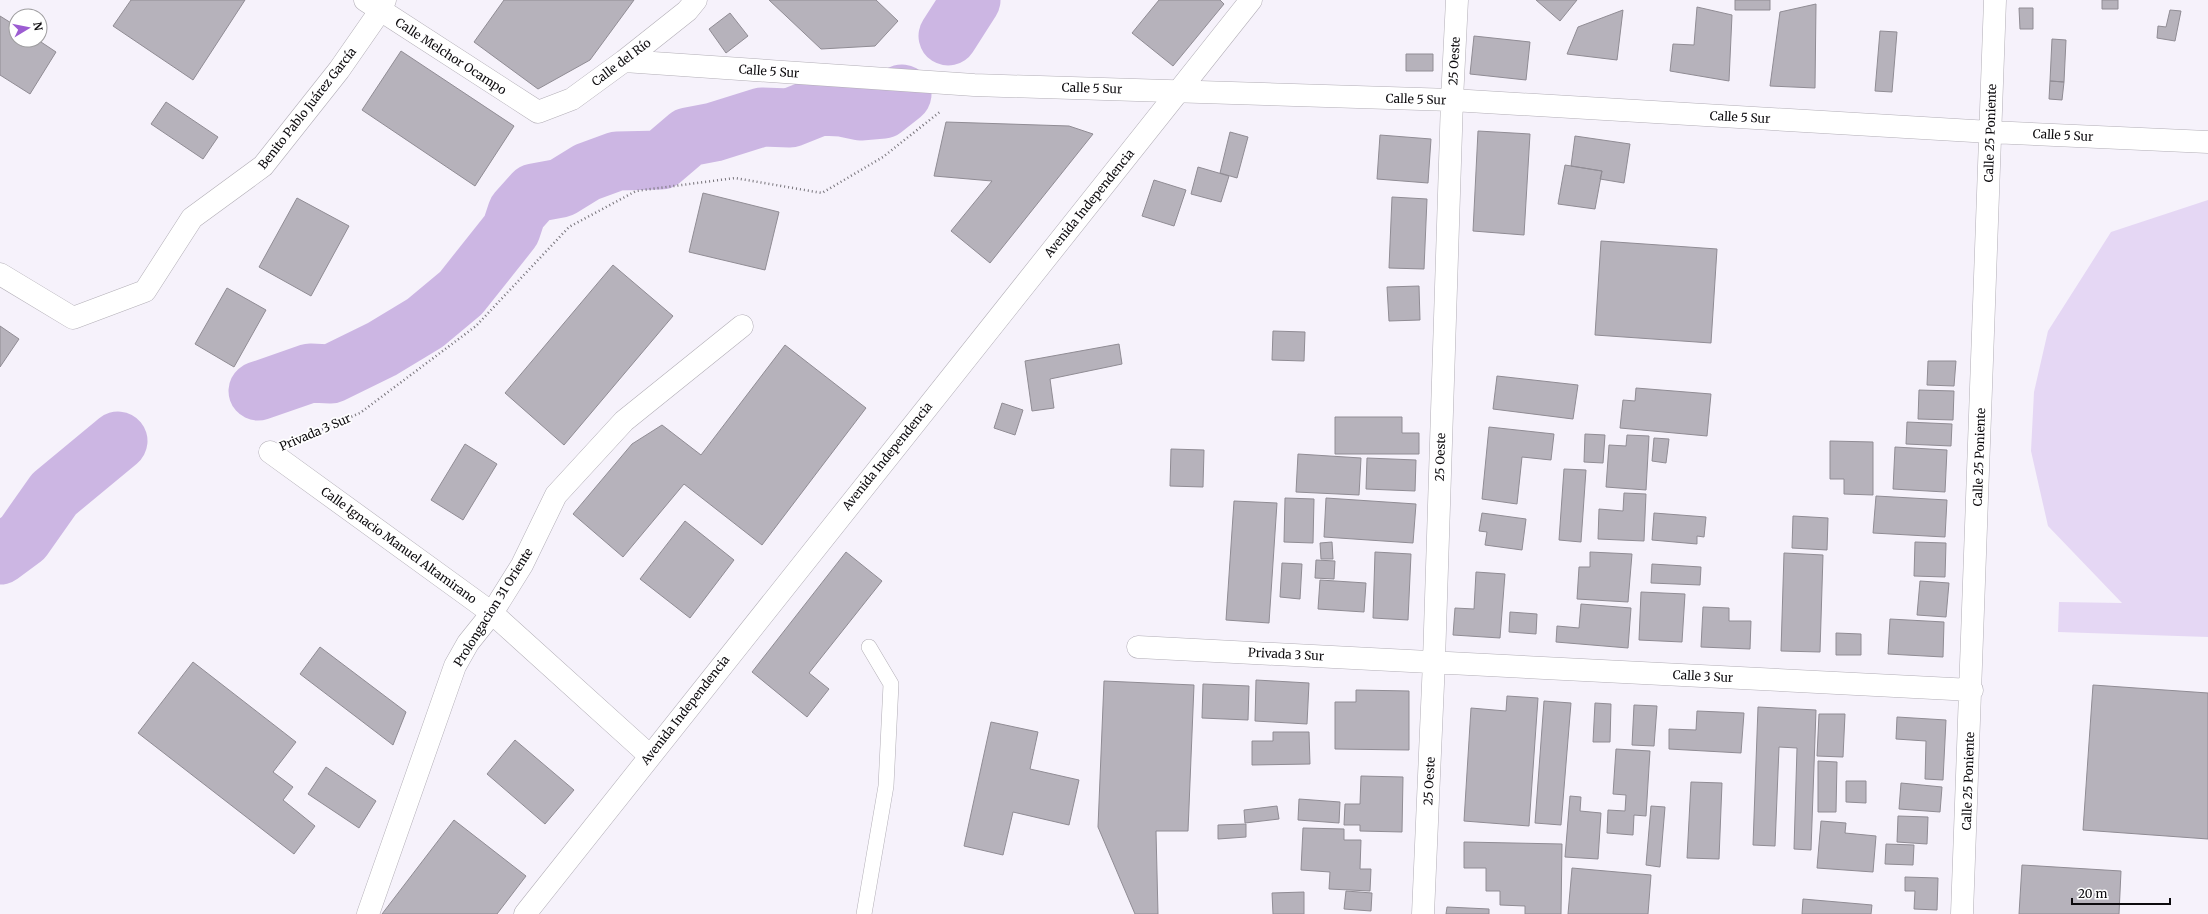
<svg xmlns="http://www.w3.org/2000/svg" width="2208" height="914" font-family="Merriweather,serif">
<style>
.green{fill:#e5d7f4}
.lines{fill:none;stroke-linecap:round;stroke-linejoin:round}
.river{stroke:#ccb6e3;stroke-width:59}
.building{fill:#b6b2bb;stroke:#908c94}
.service-casing{stroke:#b2aeb6;stroke-width:16}
.minor-casing{stroke:#b2aeb6;stroke-width:23}
.tertiary-casing{stroke:#b2aeb6;stroke-width:23}
.path{stroke:#767379;stroke-width:2.5;stroke-dasharray:1 3;stroke-linecap:butt}
.service{stroke:#fff;stroke-width:15}
.minor{stroke:#fff;stroke-width:22}
.tertiary{stroke:#fff;stroke-width:22}
.labels{text-anchor:middle;dominant-baseline:central;stroke-width:3.5;stroke-linejoin:round;paint-order:stroke}
.street-label{font-size:12px;fill:#0d0b0e;stroke:#fff}
</style>
<rect width="100%" height="100%" fill="#f6f2fb"/>
<!-- green -->
<path class="green" d="M2208 200V637L2058 632 2059 602 2122 603 2048 526 2031 451 2034 392 2048 331 2111 232Z"/>
<g class="lines">
<!-- river -->
<path class="river" d="M948 36 971 0
M258 391 310 373 331 374 382 349 425 323 461 293 511 230 517 212 534 193 561 188 587 172 617 161 661 160 688 137 714 132 762 117 790 118 820 106 841 107 860 111 883 109 902 94
M0 555 23 538 54 494 118 441"/>
</g>
<!-- building -->
<path class="building" d="M131 0H245L193 80 113 26Z
M504 0H634L590 60 538 89 474 42Z
M769 0H876L898 21 875 46 821 49Z
M1159 0H1220L1224 4 1173 66 1132 33Z
M1536 0H1577L1560 21Z
M1735 0H1770V10H1735Z
M2102 0H2118V9H2102Z
M1816 4 1815 88 1770 86 1780 12Z
M1697 7 1732 15 1729 81 1670 71 1673 44 1694 45Z
M2019 8H2033V29H2020Z
M1623 10 1617 60 1567 54 1578 27Z
M2170 10 2181 11 2175 41 2157 38 2158 26 2166 27Z
M730 13 748 36 726 53 709 29Z
M0 16 16 26V40H38L56 52 30 94 0 75Z
M1880 31 1897 32 1892 92 1875 91Z
M1474 36 1530 42 1526 80 1470 74Z
M2052 39 2066 40 2064 82 2050 81Z
M401 51 514 126 475 186 362 110Z
M1406 54H1433V71H1406Z
M2050 81 2064 82 2062 100 2049 99Z
M166 102 218 137 203 159 151 124Z
M946 122 1069 126 1093 134 990 263 951 231 992 181 934 176Z
M1478 131 1530 134 1524 235 1473 231Z
M1230 132 1248 137 1237 178 1220 173Z
M1380 135 1431 139 1428 183 1377 179Z
M1575 136 1630 144 1624 183 1600 179 1602 171 1571 166Z
M1565 165 1602 171 1595 209 1558 204Z
M1198 167 1229 176 1221 202 1191 194Z
M1154 180 1186 190 1174 226 1142 216Z
M703 193 779 212 765 270 689 252Z
M1392 197 1427 199 1424 269 1389 268Z
M297 198 349 226 311 296 259 267Z
M1601 241 1717 249 1711 343 1595 335Z
M613 265 673 316 564 445 505 393Z
M1419 286 1420 320 1389 321 1387 287Z
M227 288 266 310 234 367 195 344Z
M0 326 19 339 0 367Z
M1273 331 1305 332 1304 361 1272 360Z
M1119 344 1122 364 1050 379 1054 408 1032 411 1025 361Z
M785 345 866 408 762 545 684 484 623 557 573 514 632 444 662 425 701 455Z
M1928 361H1956L1954 386 1927 385Z
M1497 376 1578 385 1573 419 1493 409Z
M1636 388 1711 394 1707 436 1620 428 1623 400 1635 401Z
M1919 390 1954 391 1953 420 1918 419Z
M1002 403 1023 410 1015 435 994 428Z
M1335 417H1402V433H1419V454H1335Z
M1907 422 1952 424 1951 446 1906 444Z
M1489 427 1554 434 1551 460 1522 457 1517 504 1482 499Z
M1585 434 1605 435 1603 463 1584 462Z
M1627 435 1649 436 1646 490 1606 487 1609 445 1626 446Z
M1654 438 1669 439 1666 463 1652 461Z
M1830 441 1873 442V495L1844 494V479H1830Z
M465 444 497 464 463 520 431 500Z
M1895 447 1947 450 1945 492 1893 489Z
M1171 449 1204 450 1203 487 1170 486Z
M1298 454 1361 458 1359 495 1296 492Z
M1367 458 1416 460 1415 491 1366 489Z
M1564 469 1586 470 1581 542 1559 540Z
M1624 493 1646 494 1644 541 1598 539 1599 509 1623 511Z
M1876 496 1947 500 1945 537 1873 533Z
M1285 498 1314 499 1313 543 1284 542Z
M1326 498 1416 504 1413 543 1324 537Z
M1234 501 1277 503 1269 623 1226 620Z
M1482 513 1526 519 1522 550 1485 545 1487 532 1479 531Z
M1654 513 1706 517 1704 537 1697 536V544L1652 540Z
M1793 516 1828 518 1827 550 1792 548Z
M685 521 734 560 690 618 640 579Z
M1332 542 1333 559H1321L1320 543Z
M1915 542 1946 543 1945 577 1914 576Z
M846 552 882 581 809 673 829 689 807 717 752 672Z
M1375 552 1411 554 1408 620 1373 618Z
M1590 552 1632 554 1628 602 1577 599 1579 567H1590Z
M1784 553 1823 555 1820 652 1781 651Z
M1316 560 1335 561 1334 579 1315 578Z
M1282 563 1302 564 1300 599 1280 597Z
M1652 564 1701 567 1700 585 1651 583Z
M1476 572 1505 574 1500 638 1453 635 1455 608 1474 609Z
M1320 580 1366 583 1364 612 1318 609Z
M1920 581 1949 583 1946 617 1917 615Z
M1641 592 1685 594 1682 642 1639 640Z
M1581 604 1631 608 1628 648 1556 642 1557 626 1579 628Z
M1703 607 1729 608V621H1751L1750 649 1701 647Z
M1510 612 1537 614 1536 634 1509 632Z
M1890 619 1944 622 1943 657 1888 654Z
M1836 633 1861 634V655H1836Z
M320 647 406 712 393 745 300 674Z
M193 662 296 742 273 772 293 787 283 800 315 826 294 854 138 733Z
M1256 680 1309 683 1307 724 1255 721Z
M1104 681 1194 685 1188 831H1156L1158 914H1135L1098 827Z
M1203 684 1249 686 1248 720 1202 718Z
M2093 685 2208 693V839L2083 830Z
M1356 690 1409 691V750L1335 749V702H1356Z
M1507 696 1538 698 1529 826 1464 821 1471 708 1506 711Z
M1544 701 1571 703 1561 825 1535 823Z
M1595 703 1611 704 1610 742H1593Z
M1634 705 1657 706 1654 746 1632 745Z
M1758 707 1816 710 1811 850 1794 849 1797 748 1779 747 1775 846 1753 845Z
M1697 711 1744 713 1741 753 1669 749V729L1696 730Z
M1819 714H1845L1843 757 1817 756Z
M1897 717 1946 720 1943 780 1925 779 1926 741 1896 739Z
M991 722 1038 732 1030 769 1079 780 1069 825 1013 812 1003 855 964 846Z
M1273 732H1309L1310 764 1252 765V741H1273Z
M515 740 574 790 545 824 487 774Z
M1616 749 1650 751 1646 816 1634 815 1633 835 1607 833 1608 810 1625 811 1626 795 1613 794Z
M1818 761 1837 762 1836 812H1818Z
M326 767 376 801 359 828 308 794Z
M1361 776 1403 777 1402 832 1360 831V825H1344L1345 804H1360Z
M1846 781H1866V803L1846 802Z
M1691 782 1722 783 1719 859 1687 858Z
M1901 783 1942 787 1940 812 1899 809Z
M1570 796 1581 797 1580 811 1601 813 1598 859 1565 857Z
M1299 799 1340 802 1339 823 1298 820Z
M1277 806 1279 819 1245 823 1244 810Z
M1651 806 1665 807 1660 867 1646 865Z
M1898 816 1928 817 1927 844 1897 842Z
M454 820 526 876 497 914H382Z
M1821 821 1846 823 1845 833 1876 836 1873 872 1817 868Z
M1246 824V837L1218 839V825Z
M1303 828 1344 829V840H1361L1360 869H1371L1370 891 1329 889 1330 872 1301 870Z
M1464 842 1562 844 1561 914H1525V906L1500 905V891H1486V868H1464Z
M1886 844 1914 845 1913 865 1885 864Z
M2022 865 2121 871 2119 914H2019Z
M1572 868 1651 875 1648 914H1568Z
M1905 877 1938 878 1937 910 1914 909 1915 891H1905Z
M1346 891 1372 893 1371 911 1344 909Z
M1304 892V914H1273L1272 893Z
M1803 899 1872 905 1871 914H1802Z
M1447 907 1489 909V914H1446Z"/>
<g class="lines">
<!-- service casing -->
<g class="service-casing">
<path id="service" d="M864 914 886 786 891 684 869 647"/>
</g>
<!-- minor casing -->
<g class="minor-casing">
<path id="minor" d="M365 0 538 112 572 99 624 61 687 11 696 0
M624 61 974 85 1452 100 1990 132 2208 142
M0 274 73 318 145 291 192 218 263 166 339 70 380 11 385 0
M270 452 492 613 649 755
M1138 647 1972 690
M368 914 455 666 468 643 492 613 522 565 556 495 624 421 742 326
M1423 914 1434 661 1452 100 1457 0
M1962 914 1995 0"/>
</g>
<!-- tertiary casing -->
<g class="tertiary-casing">
<path id="tertiary" d="M525 914 1251 0"/>
</g>
<!-- path -->
<path class="path" d="M300 439 360 413 476 326 569 227 636 191 735 178 822 193 883 157 941 111"/>
<!-- service -->
<use href="#service" class="service"/>
<!-- minor -->
<use href="#minor" class="minor"/>
<!-- tertiary -->
<use href="#tertiary" class="tertiary"/>
</g>
<g class="labels">
<!-- street labels -->
<g class="street-label">
<text transform="translate(451 56) rotate(33)">Calle Melchor Ocampo</text>
<text transform="translate(1454 61) rotate(-87)">25 Oeste</text>
<text transform="translate(621 62) rotate(-37)">Calle del Río</text>
<text transform="translate(769 71) rotate(4)">Calle 5 Sur</text>
<text transform="translate(1092 88) rotate(2)">Calle 5 Sur</text>
<text transform="translate(1416 99) rotate(2)">Calle 5 Sur</text>
<text transform="translate(307 108) rotate(-52)">Benito Pablo Juárez García</text>
<text transform="translate(1740 117) rotate(3)">Calle 5 Sur</text>
<text transform="translate(1990 133) rotate(-88)">Calle 25 Poniente</text>
<text transform="translate(2063 135) rotate(3)">Calle 5 Sur</text>
<text transform="translate(1089 203) rotate(-51)">Avenida Independencia</text>
<text transform="translate(315 432) rotate(-23)">Privada 3 Sur</text>
<text transform="translate(887 456) rotate(-51)">Avenida Independencia</text>
<text transform="translate(1440 457) rotate(-88)">25 Oeste</text>
<text transform="translate(1979 457) rotate(-88)">Calle 25 Poniente</text>
<text transform="translate(399 545) rotate(36)">Calle Ignacio Manuel Altamirano</text>
<text transform="translate(493 607) rotate(-58)">Prolongacion 31 Oriente</text>
<text transform="translate(1286 654) rotate(3)">Privada 3 Sur</text>
<text transform="translate(1703 676) rotate(3)">Calle 3 Sur</text>
<text transform="translate(685 710) rotate(-52)">Avenida Independencia</text>
<text transform="translate(1429 781) rotate(-87)">25 Oeste</text>
<text transform="translate(1968 781) rotate(-88)">Calle 25 Poniente</text>
</g>
</g>
<!-- north arrow -->
<g transform="translate(28 28) rotate(80)"><circle r="19" fill="#ffffff" stroke="#9e9d9f"/>
<path d="M0-3L7 15L0 10L-7 15Z" fill="#9c5cd2"/>
<text y="-6" font-size="11" font-weight="bold" text-anchor="middle" fill="#0d0b0e">N</text>
</g>
<!-- scale -->
<path d="M2072 898v6h98v-6" fill="none" stroke="#0d0b0e" stroke-width="2"/>
<text x="2078" y="898" font-size="12" fill="#0d0b0e" stroke="#ffffff" stroke-width="3" paint-order="stroke">20 m</text>
</svg>
